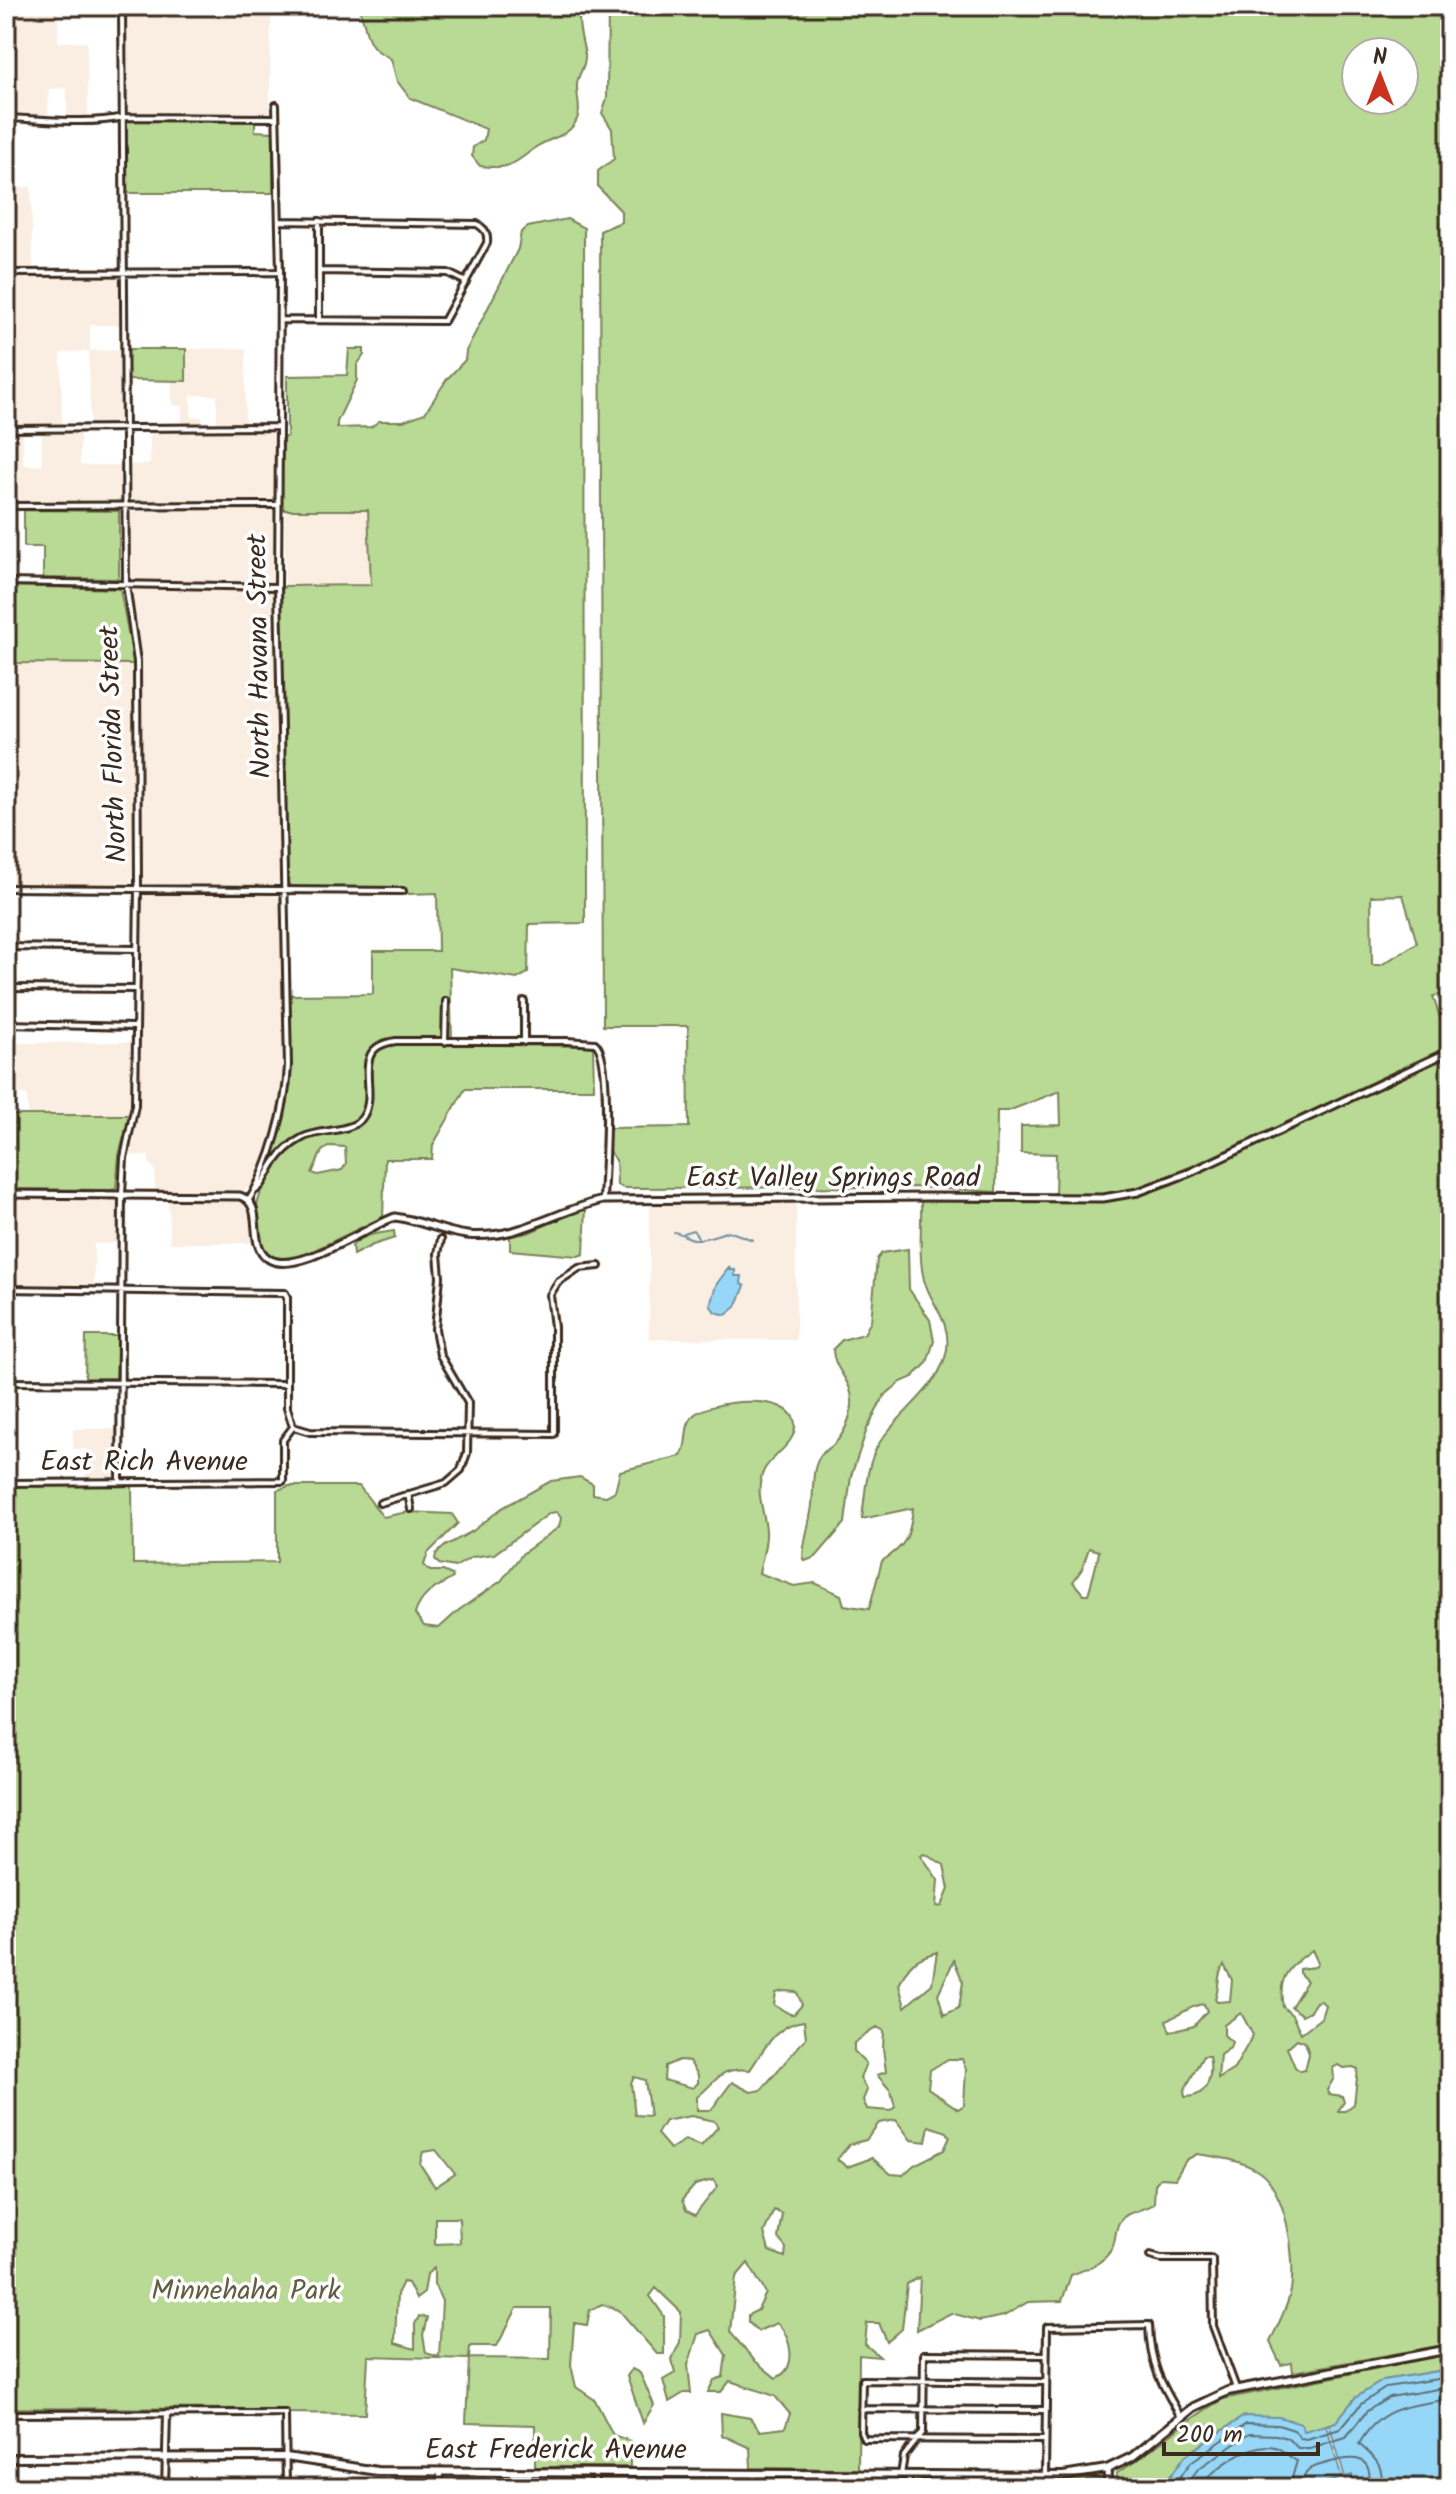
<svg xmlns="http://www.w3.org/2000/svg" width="1456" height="2494" font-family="Kalam,sans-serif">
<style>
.built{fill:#faeee2}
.green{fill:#b8da95;stroke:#7a825a;stroke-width:2;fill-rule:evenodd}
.water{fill:#96d7f8;stroke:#7292a1;stroke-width:2}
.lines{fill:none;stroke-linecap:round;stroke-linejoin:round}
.shore{stroke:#5f6f75;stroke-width:2}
.stream{stroke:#7292a1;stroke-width:2}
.minor-casing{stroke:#3b2a1e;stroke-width:10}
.tertiary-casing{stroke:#3b2a1e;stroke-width:11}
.secondary-casing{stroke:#3b2a1e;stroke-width:12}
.minor{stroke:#fff;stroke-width:4}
.tertiary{stroke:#fff;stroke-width:5}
.secondary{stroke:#fff;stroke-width:6}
.labels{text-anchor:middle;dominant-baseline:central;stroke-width:7;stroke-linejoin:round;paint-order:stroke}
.street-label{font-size:28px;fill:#3b2a1e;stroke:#fff}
.park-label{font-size:28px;fill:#605f42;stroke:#fff}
</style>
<rect width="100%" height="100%" fill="#fff"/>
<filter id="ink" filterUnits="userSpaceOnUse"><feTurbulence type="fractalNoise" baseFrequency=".0125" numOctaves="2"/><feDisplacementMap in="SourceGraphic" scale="16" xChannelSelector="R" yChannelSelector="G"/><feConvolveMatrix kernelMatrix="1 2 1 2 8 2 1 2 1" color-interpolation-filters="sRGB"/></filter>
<g filter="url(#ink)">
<!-- built -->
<path class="built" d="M6 6H58V42H87L88 116 67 115V88L49 89 48 115 6 112Z
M125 6H271L270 113 127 115Z
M31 187 33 270H6V188Z
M114 274 120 282 121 325H90V351L121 350V423L118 426H90L89 351 61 353 62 427 6 426V275Z
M246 348 245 424H217V395H191V417H202V424H182V406L172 405V381L186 380V349Z
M271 431 275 434 274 496 271 499 153 503 136 502 129 498 127 465 150 464V432Z
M6 432H23V465H42V432H80V465H121L120 499 116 502H6Z
M267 507 273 510 275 515 276 576 273 581 136 580 130 577 131 512Z
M285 510H368L371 586H285Z
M137 588 271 589 276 594 281 878 275 887 147 885 141 882 140 662 130 600 132 590Z
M6 663 134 664 132 877 129 884H6Z
M146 894 273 895 280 899 284 1083 279 1115 254 1183 245 1191H155V1170L149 1163V1156L128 1155 138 1102 140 901Z
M130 1042V1115H28L27 1094H6V1043Z
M12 1198H118V1243L94 1244V1286L6 1285V1242L12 1241Z
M168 1198 243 1199 250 1208 254 1243H170Z
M650 1200 796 1201V1340L649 1339Z
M73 1429H117V1477L86 1478V1449H73Z"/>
<!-- green -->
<path class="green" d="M357 6H581C576 23 582 38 585 55 586 67 578 73 577 84 576 100 584 112 573 126 565 137 547 139 536 147 514 164 510 170 480 166L472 156 473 147 484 140 486 129 410 98 397 81 391 59C387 56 382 54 378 51 363 40 367 20 357 6Z
M608 6H1450V964L1445 965 1443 995 1433 996 1449 1046 1197 1164 1138 1188 1104 1194H1055L1056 1154 1021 1153V1126L1061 1125 1060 1091 1008 1111H997L996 1192 914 1187 624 1188 617 1185 616 1160 607 1149V1128L689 1127 688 1026H603L600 231 621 222V211L598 187V171L614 159 612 129 602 113 607 98ZM1356 52H1404V100H1356ZM1403 895 1417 943 1381 965H1372L1371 896Z
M127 120H255V131L273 132V193H125Z
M567 219 584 228 585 923 529 924 528 973 517 979 450 968 452 1041C431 1040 403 1034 384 1041 345 1054 384 1102 355 1122 343 1129 326 1126 313 1130 295 1136 276 1154 267 1170 263 1176 262 1181 258 1186L284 1117 289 1080 290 995 373 994V951H438L437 893 409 894 403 889 291 887 286 881 281 591 285 586 371 585 368 510H285L280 505 279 441 287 436V376L347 375 349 349H364V355L357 365V380L337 422V428L371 427 379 421H403L425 413 447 379 465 360 466 351 518 249 521 232 528 227Z
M127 349H186V381L127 380Z
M24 510 119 511V577L115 579 43 578V547H24Z
M6 586 120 589 134 664 6 663Z
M389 1044 593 1046 594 1089H465L433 1145 432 1159H385L383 1217 296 1259C284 1261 271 1262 263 1250 240 1213 273 1150 311 1136 326 1130 353 1135 363 1120 380 1096 355 1058 389 1044ZM330 1146 345 1147 346 1164 342 1170 318 1175 312 1173 322 1151Z
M1450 1056V1099L1440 1102 1450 1153V2344L1293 2372 1292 2363 1281 2365 1270 2342C1277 2326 1288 2307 1291 2290 1296 2257 1287 2188 1256 2170 1238 2159 1217 2157 1197 2154L1186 2160 1175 2179 1160 2178 1155 2184 1154 2203C1144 2211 1126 2211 1120 2221 1115 2228 1116 2238 1113 2246 1105 2264 1088 2268 1071 2275L1062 2301 1028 2302 1004 2316 980 2321 951 2313 917 2330 920 2277 907 2284 902 2329 887 2342 879 2323H867L865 2344 880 2357 859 2355 858 2469 751 2468 750 2448 722 2435 721 2413 750 2418 760 2431 785 2428 790 2414 775 2396 730 2381 721 2392H708L714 2380 723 2377 726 2355 710 2330 698 2334 688 2365 691 2393H684L669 2402 663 2380 675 2373 672 2359 680 2342 681 2312 656 2288 650 2296 664 2316V2354H657L619 2310 602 2304 590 2310 587 2325 574 2323 571 2365 576 2387 595 2400 613 2435 630 2441V2467H535V2425L466 2423 469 2359 368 2356 365 2414 285 2413 281 2409 6 2408V2185L11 2184V2177H6V1486L132 1484 133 1564 277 1562V1490L289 1486H359L383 1517 408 1512 452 1514 458 1523 428 1553 424 1565 430 1571H443L452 1575 453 1578C435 1588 421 1594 415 1614L424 1626 439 1628 459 1610 501 1581 522 1554 559 1527 561 1518 557 1512 550 1513 494 1554 472 1557 455 1567 439 1564 435 1559 436 1554 445 1546 473 1531 502 1508 551 1481 580 1477 593 1484V1494L606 1496 615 1491 620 1471 681 1456C689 1444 683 1427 693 1416 706 1401 794 1390 795 1425 796 1444 772 1455 764 1470 754 1491 764 1509 766 1530 767 1543 762 1559 759 1573L794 1586 815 1583 841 1595 844 1605 869 1609 882 1561C906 1546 910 1537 913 1508L862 1519C865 1494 866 1463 880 1442 899 1412 942 1386 947 1349 951 1321 931 1304 924 1280 918 1257 922 1226 921 1201L1101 1202 1170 1185ZM1089 1548 1099 1551C1099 1555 1090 1589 1088 1594H1083L1073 1582 1082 1569ZM925 1853 944 1865 949 1889 942 1906 936 1907 938 1880 921 1855ZM1312 1950 1318 1963 1315 1967 1299 1969V1973L1307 1981 1291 2007 1302 2015 1310 2011 1316 2002 1321 2001 1325 2005 1321 2018 1301 2033 1292 2015 1283 2007C1277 1976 1289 1967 1312 1950ZM937 1952 932 1984 905 2007 899 1985C909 1963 914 1959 937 1952ZM954 1960 963 1982 959 2008 944 2015 938 1994ZM1224 1965 1232 1980 1230 2001 1217 2002 1215 1999C1220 1988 1216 1975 1224 1965ZM783 1991 797 1992 802 2005 794 2014H790L774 2005 776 1993ZM1204 2004 1207 2011 1194 2026 1170 2032 1166 2020C1180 2016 1190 2005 1204 2004ZM1241 2013 1253 2035 1234 2069 1218 2079 1220 2055 1230 2048 1232 2042 1224 2035V2025ZM804 2021 806 2038 761 2090 751 2092 732 2082 711 2110H697V2097C718 2081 719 2066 750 2070 764 2049 776 2024 804 2021ZM877 2027 884 2031 883 2048 886 2072 877 2075 891 2091 895 2107 890 2111 867 2109 863 2100 867 2090 860 2078 866 2063 854 2051V2043ZM1297 2039 1305 2042 1309 2054 1305 2070 1300 2071 1295 2067 1287 2048ZM1203 2056H1209C1213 2075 1209 2097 1185 2097L1184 2091ZM948 2059H962L966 2069 964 2105 958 2109 928 2088 930 2070ZM679 2060 689 2061 698 2075V2083L693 2088 664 2080 665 2066ZM1338 2065 1344 2068 1353 2067 1358 2069 1354 2104 1345 2111H1338L1344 2102 1342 2096 1329 2094 1327 2090 1334 2078 1333 2068ZM634 2077 645 2080 650 2116 635 2115 631 2084ZM691 2116 714 2121 718 2127 701 2146 685 2140 670 2149 657 2134 665 2121ZM896 2120 911 2140 926 2142 929 2126 947 2132 950 2137 944 2150 914 2165 903 2175 891 2174 872 2158 847 2167 837 2159 850 2144 866 2140 879 2123ZM436 2150 455 2174 435 2187 420 2164 423 2152ZM713 2180 718 2186 695 2215 686 2210 682 2200 695 2185ZM774 2210 782 2214 778 2238 786 2248 785 2257 769 2251 764 2232ZM435 2218H459L460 2243 435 2244ZM748 2263 766 2293 758 2310 748 2315V2322L758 2331 777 2323C792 2337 798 2369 776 2378L754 2360 730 2332 736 2277ZM434 2268V2284L442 2301 439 2357 426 2353 423 2335 427 2317 419 2316 415 2324V2349L395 2343 397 2294 403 2282 408 2283 416 2299 424 2293 427 2274ZM517 2308H551L550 2359 469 2358 470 2346H497Z
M6 1115H130L119 1155 116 1188 112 1190 6 1189Z
M586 1207 584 1254 578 1256 510 1250V1236L528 1233Z
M394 1231 395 1238 373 1245 353 1255 352 1246C362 1234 380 1233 394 1231Z
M908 1249 909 1289 930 1320 934 1341 927 1363 913 1377 901 1382 884 1396 867 1429 851 1476 845 1523 816 1557 805 1561 803 1559C803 1541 810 1523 812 1505 814 1488 811 1471 820 1456 823 1451 830 1449 834 1444 844 1435 850 1419 852 1406 854 1379 833 1372 833 1349L842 1340 864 1334 871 1321 877 1259 882 1253Z
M86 1336H118L116 1378 85 1379Z
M1450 2354V2369L1384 2380 1355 2398 1336 2422 1304 2432 1290 2420 1244 2416 1185 2456 1162 2488H1112L1117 2473C1155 2451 1184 2420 1223 2399Z
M632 2369 640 2373 654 2405 643 2423 627 2376Z
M392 2477H432L436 2488H392Z
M546 2477 587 2478 591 2482V2488H547Z
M1096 2478 1102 2480 1103 2488H1086L1085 2486 1081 2488H986V2481L1062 2482Z"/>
<!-- water -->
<path class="water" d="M730 1266 729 1270H735V1276H742L741 1284 745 1286 736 1307 726 1315 715 1312 710 1305 716 1285Z
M1450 2369V2488H1351L1352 2475 1345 2477 1329 2424 1336 2422 1355 2398 1384 2380Z
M1244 2416 1279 2417 1301 2424 1304 2431 1326 2425 1342 2478 1319 2485V2488H1162L1185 2456Z"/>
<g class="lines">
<!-- shore -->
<path class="shore" d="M1172 2488 1191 2462 1246 2424 1278 2425 1294 2430 1300 2438 1307 2439 1340 2429 1361 2404 1387 2387 1450 2377
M1184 2488 1198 2469 1249 2434 1276 2435 1287 2438 1298 2448H1310L1346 2437 1367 2411 1390 2397 1450 2387
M1199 2488C1213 2469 1250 2441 1275 2447 1282 2449 1289 2457 1297 2461L1289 2488
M1301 2488C1302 2481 1303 2475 1309 2470 1314 2466 1321 2465 1327 2463 1352 2456 1374 2453 1369 2488
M1381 2488C1385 2464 1374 2458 1359 2444 1381 2405 1410 2406 1450 2399"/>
<!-- stream -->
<path class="stream" d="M674 1232C681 1233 687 1238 694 1239 702 1240 721 1234 728 1231L753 1240
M683 1233 693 1230 698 1237"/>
<!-- minor casing -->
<g class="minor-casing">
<path id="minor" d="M6 118C44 119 86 125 124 117L275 118
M280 221 477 224C485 229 488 233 487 243L444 321 280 320
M319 221V320
M319 271 448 273 466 282
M6 273 280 272
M6 429 279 427
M6 506 277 505
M6 582 278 587
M6 888 403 891
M6 947 137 949
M6 988 136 989
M6 1024 135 1027
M445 1042 446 1001
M524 1042V1001
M254 1191C264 1187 268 1171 275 1162 282 1152 291 1144 302 1138 320 1128 354 1134 364 1115 379 1088 348 1047 396 1041H567L595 1043C613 1057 604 1173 603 1200
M249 1200C271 1164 286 1108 288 1066L278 587 280 272 276 105
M6 1289 285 1293 287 1297V1408L293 1427
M6 1382 287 1384
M293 1427 310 1432 554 1434V1327L550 1295 558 1282 579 1268 599 1266
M120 1480 122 1194 124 1158 135 1105 138 889 137 662 126 584 122 6
M6 1483 283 1481V1440L293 1427
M408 1494 411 1509
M380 1503 446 1483 461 1470 467 1453 468 1403 440 1355 435 1329 440 1277 438 1254 441 1239
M6 2182H7
M1150 2256 1161 2259H1212L1213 2326 1236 2388
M1045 2382 862 2380 861 2432 864 2439 1045 2440
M861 2409 1046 2410
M6 2414 285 2413 286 2488
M901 2475 904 2456 923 2432 924 2354 1045 2355
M1045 2475 1047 2327 1149 2325C1150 2364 1161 2384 1181 2417
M165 2488 167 2414
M440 2488V2471
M595 2488V2473
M753 2488 754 2474
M908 2488 909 2475"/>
</g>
<!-- tertiary casing -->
<g class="tertiary-casing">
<path id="tertiary" d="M6 1194 240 1196C267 1205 245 1244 269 1259 296 1276 368 1226 395 1217 420 1220 442 1232 467 1235 518 1240 555 1211 603 1200L926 1197 1103 1198 1138 1192 1191 1172 1450 1051
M1107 2469 1108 2488"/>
</g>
<!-- secondary casing -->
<g class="secondary-casing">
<path id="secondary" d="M6 2458 286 2457 377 2471 1063 2476 1107 2469 1132 2457 1194 2407 1228 2391 1450 2349"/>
</g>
<!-- minor -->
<use href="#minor" class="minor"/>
<!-- tertiary -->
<use href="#tertiary" class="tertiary"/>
<!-- secondary -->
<use href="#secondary" class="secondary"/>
</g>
</g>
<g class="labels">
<!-- street labels -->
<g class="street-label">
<text transform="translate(260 656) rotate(-91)">North Havana Street</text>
<text transform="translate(114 744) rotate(-92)">North Florida Street</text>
<text x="833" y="1178">East Valley Springs Road</text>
<text x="144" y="1462">East Rich Avenue</text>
<text x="556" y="2450">East Frederick Avenue</text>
</g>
<!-- park labels -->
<g class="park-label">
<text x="246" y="2291">Minnehaha Park</text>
</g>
</g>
<!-- margin -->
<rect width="1456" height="2494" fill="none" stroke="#fff" stroke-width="32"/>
<rect x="16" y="16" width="1424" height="2462" fill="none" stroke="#3b2a1e" stroke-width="3" filter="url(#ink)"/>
<!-- north arrow -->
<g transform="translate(1380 76)"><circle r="38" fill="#ffffff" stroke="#b1aaa5" stroke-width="2"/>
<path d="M0-6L14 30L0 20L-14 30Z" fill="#c8321e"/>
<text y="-12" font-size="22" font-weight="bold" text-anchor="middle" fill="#3b2a1e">N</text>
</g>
<!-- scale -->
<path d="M1164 2442v12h154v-12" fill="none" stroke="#3b2a1e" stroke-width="4"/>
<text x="1176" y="2442" font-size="24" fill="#3b2a1e" stroke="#ffffff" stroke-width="6" paint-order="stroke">200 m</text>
</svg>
